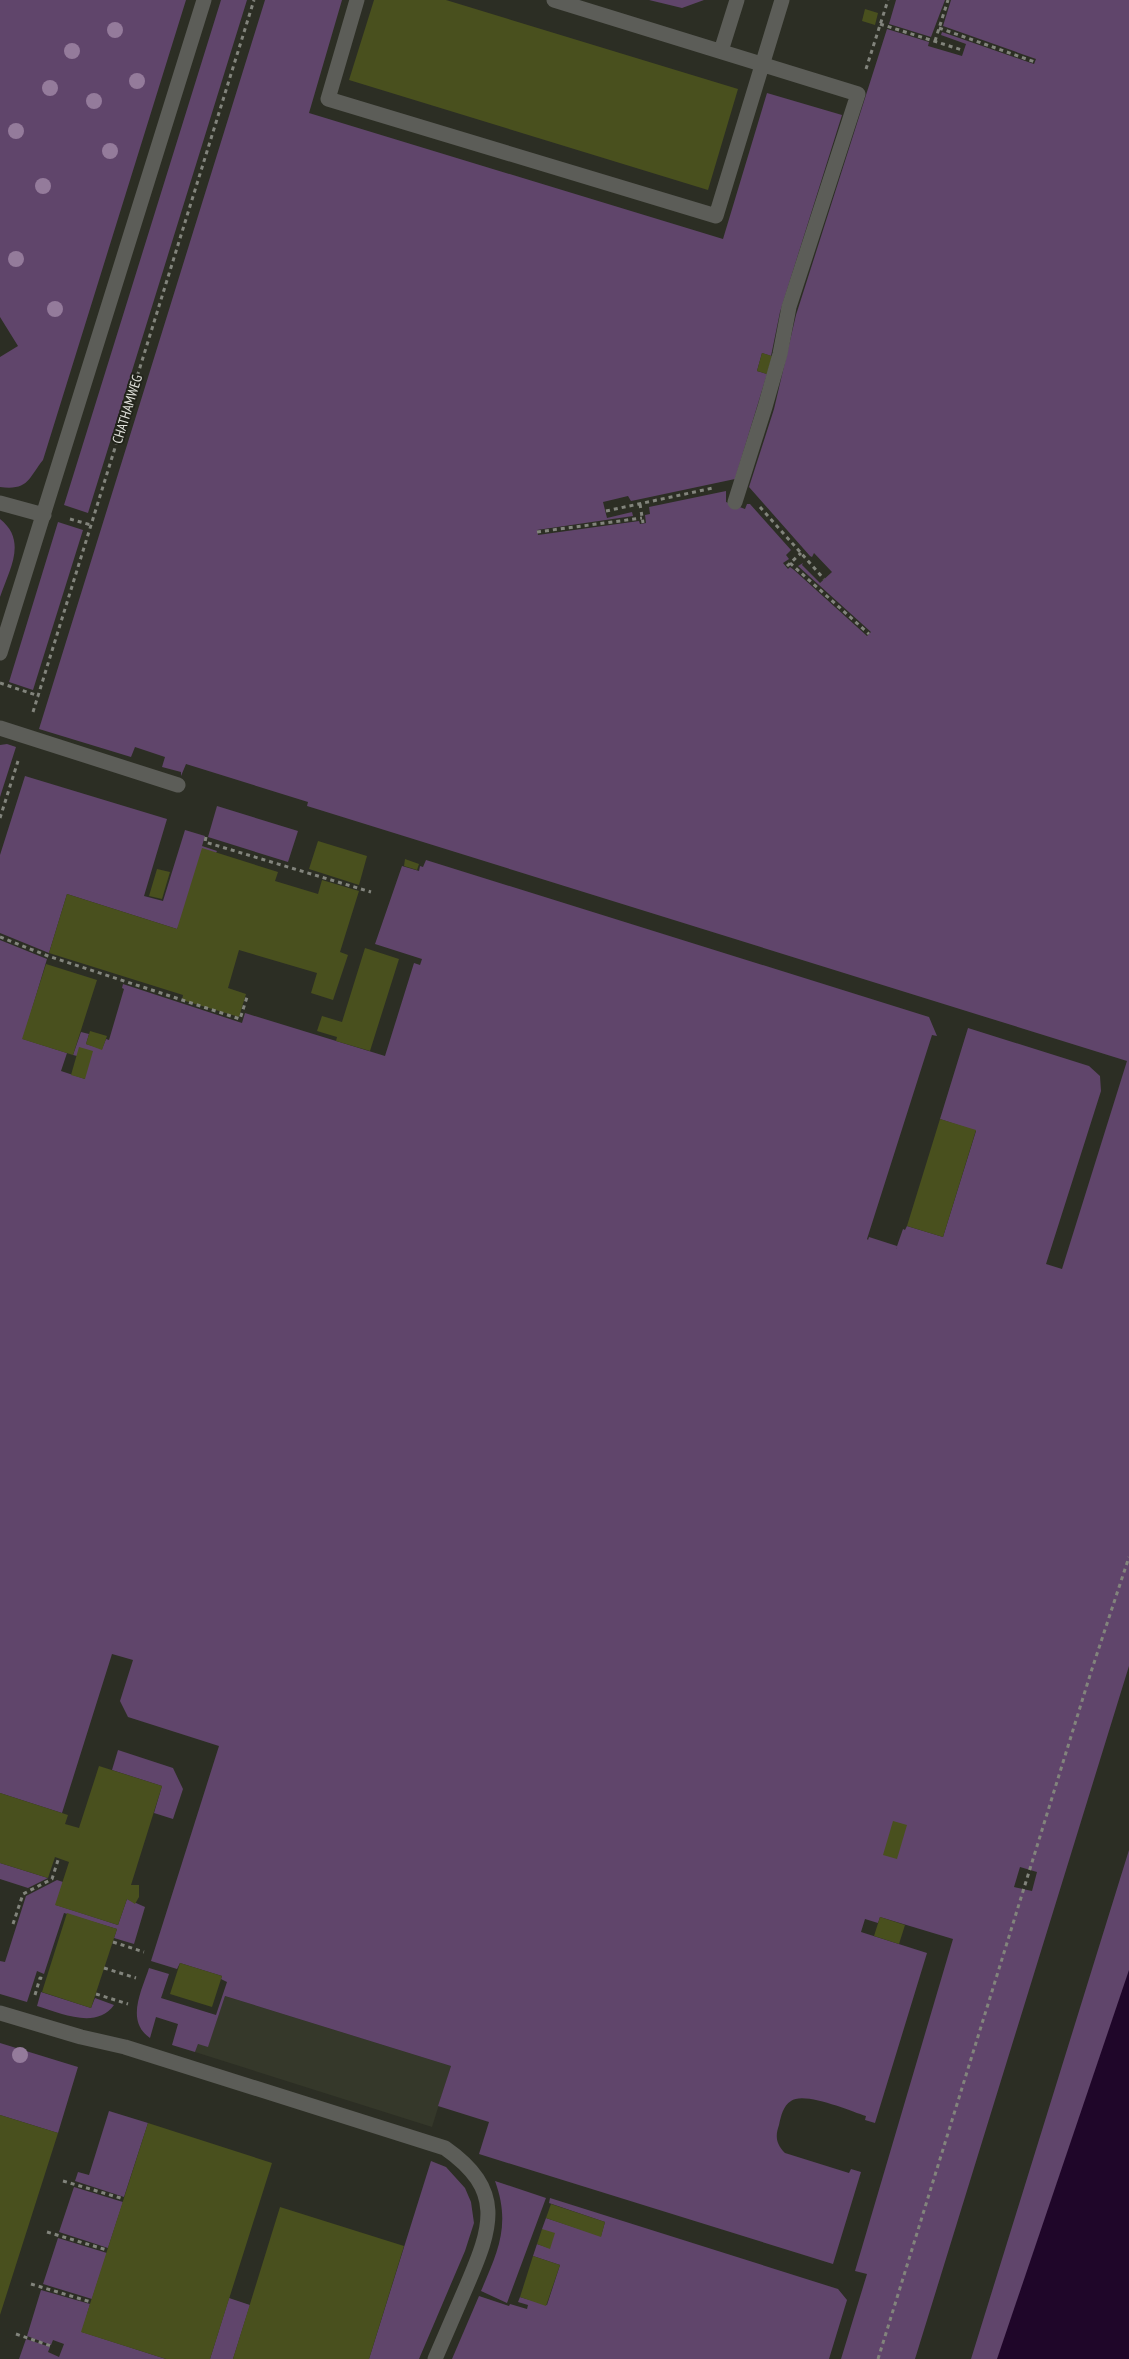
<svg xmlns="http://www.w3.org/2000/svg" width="1129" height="2359" font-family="'PT Sans Narrow',sans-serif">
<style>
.built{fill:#35382a}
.green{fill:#60456b;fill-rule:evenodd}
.water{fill:#1f0629}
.building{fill:#49501e}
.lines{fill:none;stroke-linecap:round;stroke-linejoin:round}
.path{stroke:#82847c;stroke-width:3;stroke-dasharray:4 4;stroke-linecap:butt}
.minor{stroke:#5c5d58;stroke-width:15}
.tree{fill:#947b9b}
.labels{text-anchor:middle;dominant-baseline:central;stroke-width:4;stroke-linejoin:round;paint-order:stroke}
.street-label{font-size:14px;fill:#dfe0da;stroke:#22241b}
</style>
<rect width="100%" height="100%" fill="#2c2e24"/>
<!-- built -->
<path class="built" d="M225 1996 451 2066 432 2127 195 2052 198 2044 208 2046Z"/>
<!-- green -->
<path class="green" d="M0 0H186L43 460C29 477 29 491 0 487V357L18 346 0 317Z
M221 0H247L88 513 64 505Z
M265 0H342L309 113 723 239 767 93 842 115 780 312 771 356 762 353 757 371 767 374 735 479 636 500 631 501 628 496 603 502 607 518 632 512 633 516 537 530 538 535 639 521 640 524 646 523 645 515 650 514 649 507 726 491V502L745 509 747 504H750L791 550 786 555 789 559 783 563 788 569 790 567 794 570 867 636 871 632 798 566 803 563 802 565 820 583 832 572 814 553 812 557 810 556 749 487 774 409 796 315 887 29 929 42 928 46 962 56 966 44 941 35 942 32 1034 64 1036 59 943 26 951 0H1129V1666L915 2359H841L867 2274 855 2271 953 1939 880 1917 878 1923 865 1919 861 1932 927 1953 875 2123 865 2120 866 2116C850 2111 804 2091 791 2101 783 2106 781 2116 779 2125 775 2136 776 2144 785 2153L849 2173 851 2169 861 2172 833 2264 479 2154 489 2122 438 2106 451 2066 225 1996 208 2047 198 2044 195 2052 172 2045 178 2024 156 2017 150 2038C125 2021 142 1990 149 1968L169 1974 161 1998 216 2015 227 1982 221 1979 222 1976 180 1963 177 1969 151 1961 219 1746 128 1717 120 1701 133 1660 112 1654 62 1813 0 1793V940L47 959 23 1039 67 1053 61 1071 85 1079 77 1056 73 1055 81 1032 89 1034 86 1044 102 1049 106 1039 109 1040 124 989 122 988 123 984 242 1023 245 1013 385 1056 414 963 420 965 422 959 375 944 402 866 419 871 420 866 423 867 426 860 929 1017 937 1036 932 1035 867 1239 868 1240 869 1237 897 1246 896 1249 903 1229 905 1230 907 1226 943 1237 976 1131 940 1119 968 1028 1089 1066 1100 1076 1101 1091 1046 1264 1062 1269 1127 1061 320 810 307 806 308 802 186 764 181 776V772L162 767 165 757 135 747 131 757 39 729ZM1020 1867 1037 1872 1032 1891 1014 1887Z
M649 0H704L682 8Z
M896 0H945L931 37 889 24Z
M0 519C28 541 9 570 0 597Z
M58 522 83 530 33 690 9 682Z
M7 744 16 747 0 797V745Z
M25 776 167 819 144 896 163 901 185 830 205 836 202 846 217 851 177 929 67 894 49 953 0 933V855Z
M217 806 298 831 288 862 208 837Z
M118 1750 173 1768 183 1789 173 1819 154 1813 162 1786 112 1770Z
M1129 1850V2244L1070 2359H971Z
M0 1863 48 1878 28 1888 0 1879Z
M57 1880 63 1882 56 1905 118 1925 127 1899 145 1907 134 1944 114 1938 117 1929 64 1913 44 1974 37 1971 27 2002 0 1994V1961L5 1962 26 1896Z
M41 1992 91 2008 95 1998 114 2005C96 2030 61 2013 37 2006Z
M0 2043 78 2067 58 2133 0 2115Z
M109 2111 148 2123 124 2197 75 2181 78 2172 89 2175Z
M431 2161 446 2167 465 2188 471 2202 474 2223 465 2251 419 2359H369Z
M495 2181 546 2198 507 2303 481 2291C498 2251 511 2225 495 2181Z
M74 2187 123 2202 108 2248 59 2232Z
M550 2198 838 2289 847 2300 829 2359H452L479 2296 509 2306 510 2304 527 2309 528 2305 518 2302 520 2297 547 2305 560 2265 533 2256 537 2244 549 2248 542 2229 546 2218 601 2236 605 2222 549 2203Z
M58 2238 107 2253 92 2299 43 2284Z
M41 2290 90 2304 82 2332 166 2359H19L26 2339 50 2347 48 2352 59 2357 64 2344 53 2340 51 2345 27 2336Z
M229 2298 250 2305 233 2359H210Z"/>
<!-- water -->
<path class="water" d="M1129 1970V2359H997Z"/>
<!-- building -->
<path class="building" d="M374 0H446L738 89 708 190 349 80Z
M865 9 878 13 875 25 862 21Z
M762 353 772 356 767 374 757 371Z
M318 841 367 856 359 885 309 869Z
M202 848 278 872 275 881 318 894 322 880 359 891 340 952 348 955 333 1000 311 993 317 973 239 950 228 988 246 994 239 1017 182 1000 183 995 49 953 67 894 177 929Z
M405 859 419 864 417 870 404 866Z
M157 869 170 872 162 899 149 896Z
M365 948 399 959 370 1051 336 1041 337 1037 317 1031 322 1016 342 1022Z
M46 964 97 980 73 1055 22 1039Z
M90 1031 107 1036 102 1050 86 1044Z
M79 1047 93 1051 85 1079 71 1075Z
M940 1119 976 1130 943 1237 907 1226Z
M99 1766 162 1786 131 1885H139V1897L135 1904 127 1899 118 1925 55 1905 69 1862 55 1857 48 1878 0 1863V1793L68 1815 65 1824 79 1828Z
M893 1821 907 1825 897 1859 883 1855Z
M67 1913 117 1929 91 2008 42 1992Z
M880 1917 905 1925 899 1944 874 1936Z
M180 1963 222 1976 212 2007 170 1994Z
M0 2115 58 2133 0 2315Z
M148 2123 272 2163 210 2359H166L81 2332Z
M551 2204 605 2222 601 2237 546 2218Z
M280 2207 404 2246 369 2359H233Z
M542 2229 555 2233 550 2249 537 2244Z
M533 2256 560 2265 546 2306 520 2297Z"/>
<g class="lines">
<!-- path -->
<path class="path" d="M880 24 962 50
M939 28 1035 62
M935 41 948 0
M866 69 888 0
M640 504 643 523
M760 507 824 579
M606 511 713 488
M70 519 91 525
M537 532 642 518
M790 563 869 634
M787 566 801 553
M0 683 39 696
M33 712 254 0
M0 818 18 761
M206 837 205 842 371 892
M0 937 48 956 240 1019 248 994
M13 1924 23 1894 52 1879 58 1860
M113 1942 144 1952
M104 1968 136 1978
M96 1994 128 2004
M35 1995 40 1978 46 1979
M63 2181 124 2199
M47 2232 107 2250
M31 2284 91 2302
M16 2334 51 2346
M878 2359 1091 1672 1129 1557"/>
<!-- minor -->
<path class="minor" d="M357 0 328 99 716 216 782 0
M554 0 858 94 789 307 780 354 765 407 735 502
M721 51 737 0
M0 503 44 515
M0 653 204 0
M0 728 178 785
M0 2013 81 2037 125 2047 445 2148C505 2190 492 2227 467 2285 456 2310 446 2334 435 2359"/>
</g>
<!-- trees -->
<g class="tree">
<circle cx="115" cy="30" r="8"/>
<circle cx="72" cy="51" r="8"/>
<circle cx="137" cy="81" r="8"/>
<circle cx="50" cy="88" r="8"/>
<circle cx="94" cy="101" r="8"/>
<circle cx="16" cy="131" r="8"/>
<circle cx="110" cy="151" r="8"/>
<circle cx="43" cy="186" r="8"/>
<circle cx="16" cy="259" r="8"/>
<circle cx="55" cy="309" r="8"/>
<circle cx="20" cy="2055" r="8"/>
</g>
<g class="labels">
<!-- street labels -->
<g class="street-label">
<text transform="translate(127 409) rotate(-73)">CHATHAMWEG</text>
</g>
</g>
</svg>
